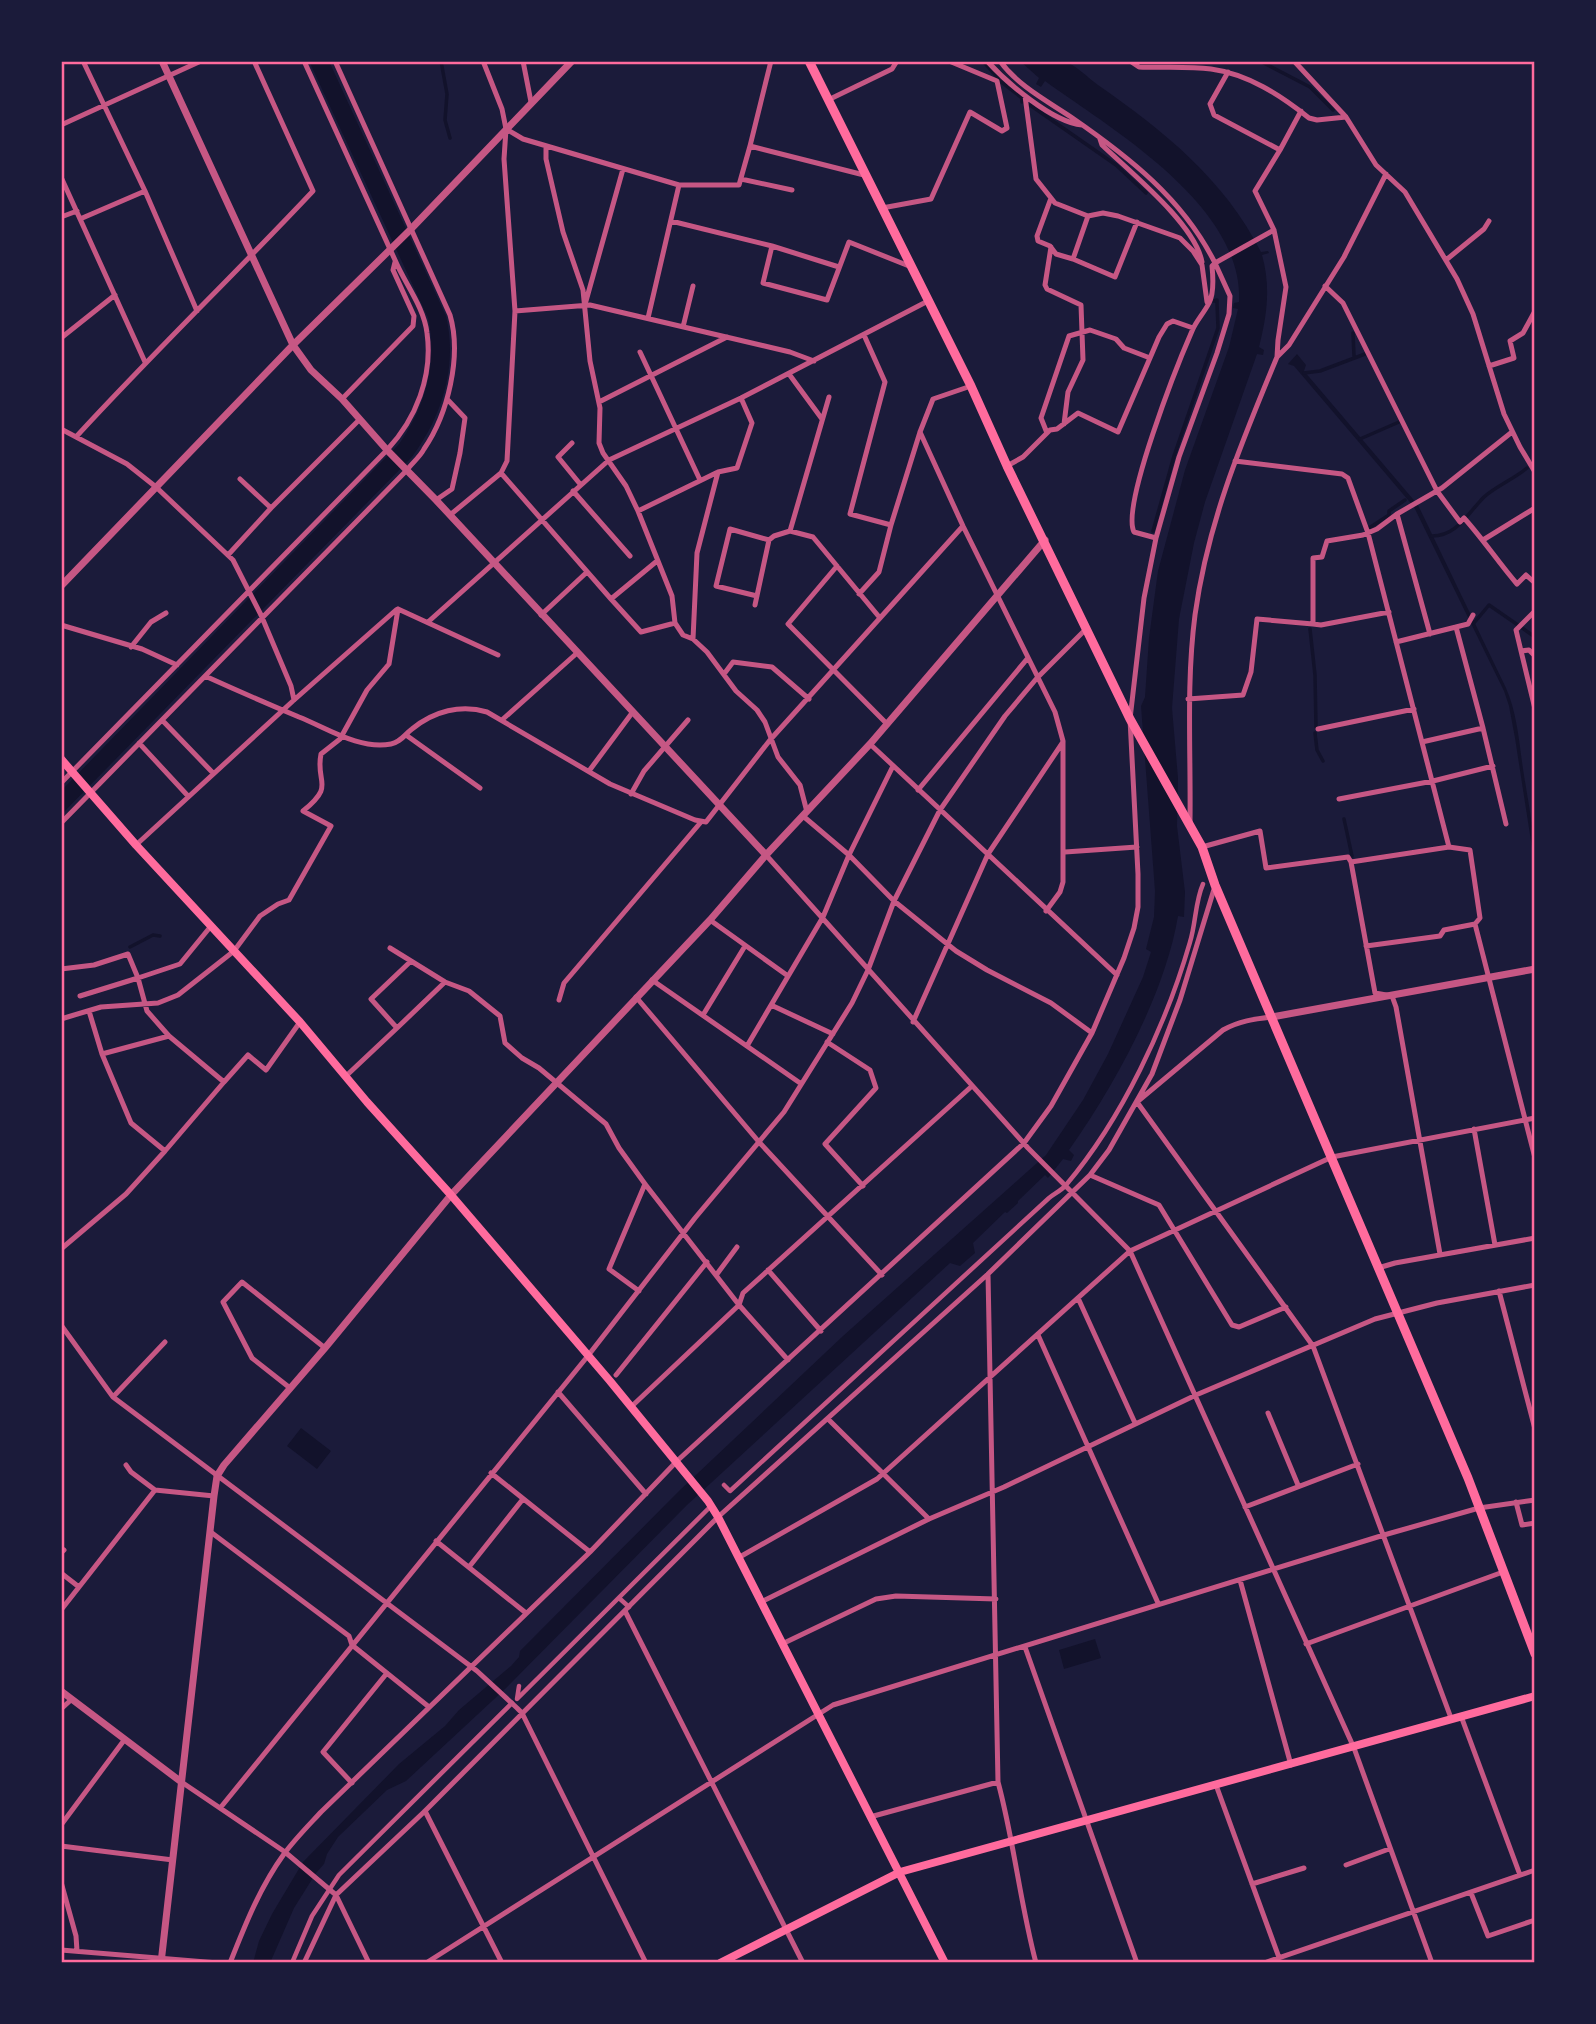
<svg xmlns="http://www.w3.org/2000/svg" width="1596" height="2024" font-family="'Times New Roman',serif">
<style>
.water{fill:#12122b}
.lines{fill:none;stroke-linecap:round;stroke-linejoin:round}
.stream{stroke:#12122b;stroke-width:3.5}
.pedestrian{stroke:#c65784;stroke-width:4.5}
.minor{stroke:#c65784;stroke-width:5}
.tertiary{stroke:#c65784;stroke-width:7}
.secondary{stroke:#ff6b9d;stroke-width:8}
.trunk{stroke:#ff6b9d;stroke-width:9}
.neatline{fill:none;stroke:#ff6b9d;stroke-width:2.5}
</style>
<rect width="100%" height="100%" fill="#1b1b3a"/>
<!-- water -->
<path class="water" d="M309 61H329L446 316C458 366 442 417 412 457L61 815V791L399 444C425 407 438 363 428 318Z
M1020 61C1033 61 1051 58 1063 61 1075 64 1088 78 1098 85 1163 130 1225 180 1261 252L1268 251 1269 253 1262 255C1271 287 1267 315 1259 347L1264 350 1263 355 1257 354 1205 502 1194 543 1179 619 1172 708 1178 778 1177 826 1185 892 1184 917 1178 916C1165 994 1115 1085 1069 1150L1074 1155 1071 1161 1063 1159 1048 1178 1045 1175 1018 1201V1203L1007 1213 1005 1212 973 1243 975 1253 960 1266 950 1263 687 1505 505 1689 406 1781 387 1790 338 1837 327 1854 324 1864 316 1873 294 1908 270 1963H253L259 1941 272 1914 303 1862 399 1764 445 1726 459 1710 511 1666 519 1657 520 1651 680 1490 843 1336 1046 1155 1083 1100 1108 1054 1143 977 1151 952 1146 949 1154 917 1155 891 1141 706 1145 697 1149 638 1158 571 1185 470 1229 347 1238 309 1233 308 1234 303 1239 302C1244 206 1113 130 1045 81L1041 87 1036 84 1039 78Z
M1297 354 1306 365 1304 371 1418 505 1506 688C1517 713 1519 741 1523 769 1528 801 1535 834 1535 867L1515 738 1509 706 1504 691 1414 507 1294 366 1288 364Z
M301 1428 331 1451 317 1469 287 1446Z
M1095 1639 1101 1658 1064 1669 1059 1650Z"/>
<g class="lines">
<!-- stream -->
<path class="stream" d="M441 61 447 94 445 120 450 138
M983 61 998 78
M1260 61 1310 87 1333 110
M1000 81 1022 98V102
M1030 105 1116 165 1146 193
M1353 333 1354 356
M1304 373 1320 371 1365 354
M1360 439 1399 422
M1369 528 1389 515V511L1405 500
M1153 531 1174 456 1218 328 1217 303V300L1214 301
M1432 536C1457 536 1468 513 1484 497 1496 486 1514 479 1527 468
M1474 623 1489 605 1535 637
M1310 629 1315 675 1316 727
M1315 733 1317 750 1323 761
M1344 819 1352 856
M130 947 153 935 160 936"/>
<!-- pedestrian -->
<path class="pedestrian" d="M724 1485 730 1491 1049 1198C1054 1194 1062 1190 1066 1185 1122 1119 1166 1025 1190 942 1196 923 1195 902 1203 884
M619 1598 629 1607
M519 1686 517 1699 711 1506
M292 1963 312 1916 339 1875 512 1703"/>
<!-- minor -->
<path class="minor" d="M83 61 145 191 197 311
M483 61 502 109 506 129 504 159 515 311 507 461 501 473 611 599
M523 61 531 102
M987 61C1007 83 1052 122 1082 125
M1000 61C1017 85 1047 101 1071 117 1129 157 1183 199 1215 263L1274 230 1286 287 1278 340 1277 357
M1130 61 1139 67C1163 68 1187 66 1211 69 1248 74 1280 95 1309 118L1317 120 1346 117
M1294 61 1346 117 1376 165 1405 192 1457 279 1473 314 1504 414 1520 447 1535 472
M1228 72 1210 104 1214 115 1280 150 1301 111
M1025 96 1036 179 1055 203 1088 216
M828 100 892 69 897 61
M61 125 201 61
M506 129 523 139 679 185H739L750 146 864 175
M1100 139 1102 145C1130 172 1195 224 1202 262
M546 146V159L563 232 583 290 590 361 600 408 599 443 603 453 626 486 638 511 672 596 675 623 683 635 693 639 707 652 736 691 757 710 765 722 778 757 800 785 807 812
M750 146 771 61
M61 177 145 362
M741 179 792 190
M1051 198 1037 236 1038 241 1050 246 1056 254 1073 259
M882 208 931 199 970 112 1002 131 1007 128 997 81 949 61
M61 217 77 211
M80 219 145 191
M671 221 772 246
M1137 222 1115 277 1073 259 1088 216 1103 213 1118 216 1180 238 1193 251 1202 265 1207 302
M1274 230 1255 191 1280 150
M1051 247 1045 285 1047 289 1081 305 1083 360 1068 392 1064 424
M1446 260 1484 229 1489 221
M839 267 772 246 763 283 827 300 849 242 909 266
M1325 286 1343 303 1437 491 1460 522 1464 518C1483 539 1498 562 1517 584L1526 575 1535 583
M586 301 623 169
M515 311 590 305 790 352 814 361
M648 318 679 185
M683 327 693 286
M864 335 885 382 850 514 891 525
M61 338 115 295
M640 352 700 480
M1489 366 1514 358 1510 341 1523 333 1535 311
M789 374 822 419
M342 399 413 326 414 316 393 270 395 262
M599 402 727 337
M61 429 127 464 156 487 233 560 261 615 291 686 294 700
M920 432 963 526 1055 712 1063 741V882L1060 892 1046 911
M1047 433 1050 430 1057 429 1078 413 1118 432 1150 358
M76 437C153 353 235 274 313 191L254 61
M572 443 558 457 580 484
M1235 461 1342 474 1348 478 1368 533 1449 847 1470 850 1480 918 1475 924 1535 1158
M1007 466 1023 457 1047 433 1041 418 1069 336 1090 330 1116 339 1124 348 1150 358 1159 337 1167 324 1173 321 1193 328
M240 479 271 508
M573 491 630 556
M436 500 452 489 460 453 465 418 447 399
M638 511 718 472 737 468 752 423 741 398
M1397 514 1430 634
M450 515 501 473
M790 531 829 397
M1156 538 1179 457 1217 353 1229 314 1230 296 1215 263
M1483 540 1535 508
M228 555 271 508 360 419
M657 561 611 599 641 632 675 623
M837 566 788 624 887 724
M859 594 879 572 891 525 920 432 933 399 971 386
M757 596 716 586 730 529 769 540 774 536 790 531 813 537 880 618
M755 605 769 540
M398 609 498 655
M541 615 587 572
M428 622 609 460 741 398 928 301
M1313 624 1321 625 1389 612
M61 625 142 649 177 665
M1456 627 1483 728 1506 824
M693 639 697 553 718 472
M1396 642 1468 624 1473 615
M131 647 151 622 166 613
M1521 651 1516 630 1535 611
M1535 656 1529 650 1521 651 1535 709
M724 674 733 662 772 667 809 699
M205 676C236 690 268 704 299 717 327 728 359 750 391 744 401 742 404 735 412 729 434 711 461 704 487 712L610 784 695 820 706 822 770 740 963 526
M1188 699 1243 695 1251 672 1257 619 1313 624V558L1322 557 1327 541 1363 535 1377 529 1397 514 1442 488 1512 432
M503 719 577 653
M162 720 213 773
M1318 729 1414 709
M406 735 480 788
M1422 742 1483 728
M139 743 188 796
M870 744 1117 975
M589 771 632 713
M61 783 387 450C416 419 433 376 427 333 424 307 405 284 395 260 365 194 334 128 304 61
M918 790 1027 659
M631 794 644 771 688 720
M1339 799 1433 781 1493 766
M803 816 849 855 894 901 956 951 987 970 1051 1003 1092 1033
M1190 822C1191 753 1186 684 1195 615 1208 521 1241 444 1277 357L1289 345 1344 257 1386 174
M61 823 407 470C412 463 420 457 424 449 448 414 462 356 450 315L335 61
M136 845 294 700 396 610
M1202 847 1260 831 1266 868 1348 857 1351 862 1449 847
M1065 852 1137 847
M766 855 1028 1148 1130 1251 1354 1748 1432 1963
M1351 862 1375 993 1392 996 1396 1007 1440 1254
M710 920 788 976
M211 926 180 964 138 978 147 1011 169 1036 224 1082 248 1055 266 1070 300 1022
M1366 946 1440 936 1444 930 1475 924
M390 948 445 982 469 991 500 1016 505 1043 522 1058 539 1068 606 1124 619 1148 645 1184 739 1305 788 1360
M61 969 94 965 128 954 138 978 80 996
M652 980 800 1083
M636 997 759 1142 882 1275
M559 1000 564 983 701 822
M771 1005 833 1034
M89 1011 102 1054
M703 1015 745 946
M1272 1017C1254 1019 1239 1021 1223 1030L1137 1102 1313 1346 1451 1718
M61 1019 101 1007 158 1003 178 995 234 951 260 916 278 904 289 900 331 826 303 811C336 784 315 784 321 754L340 739 367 690 389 664 398 609
M913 1022 988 854 1063 742
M397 1028 445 982
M169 1036 102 1054 131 1123 165 1151 224 1082
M827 1042 870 1070 876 1088 825 1144 863 1186
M747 1046 823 917 849 855 893 766
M346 1076 397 1028 371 999 411 961
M1474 1129 1495 1245
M1090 1175 1159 1205 1232 1325 1239 1327 1286 1307
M61 1249 126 1194 165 1151
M1378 1268 1395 1263 1535 1238
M768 1270 821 1331
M717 1274 737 1247
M988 1274 998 1782C1014 1841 1020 1903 1036 1963
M639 1291 609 1269 645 1184
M1499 1291 1535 1429
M1078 1298 1135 1423
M61 1325 113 1397 477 1671 517 1708 522 1713 646 1963
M1038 1335 1158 1603
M616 1375 707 1262
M290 1388 252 1358 223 1302 242 1282 325 1348
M558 1392 646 1494
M113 1397 165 1342
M631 1407 739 1305 743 1293 972 1086
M1268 1413 1298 1485
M828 1419 929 1519
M126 1465 131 1472 155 1490
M491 1473 590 1552
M1516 1502 1522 1525 1535 1523
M1245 1507 1358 1464
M212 1533 349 1636 352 1645 357 1649 429 1707
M436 1541 526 1613
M61 1553 64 1550
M738 1558 877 1479 1130 1251 1332 1157 1535 1118
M469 1567 523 1499
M61 1573 79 1587
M1240 1580 1291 1765
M761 1602 929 1519 1004 1487 1196 1395 1375 1319 1437 1303 1535 1285
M61 1610 155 1490 214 1496
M625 1611 803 1963
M782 1644 876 1599 896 1596 996 1599
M1306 1644 1503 1572
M1025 1647 1137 1963
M61 1709 72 1699
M1461 1716 1520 1875
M180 1781 285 1852 336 1895 369 1963
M352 1783 323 1752 387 1673
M1216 1785 1281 1963
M221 1807 587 1357 695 1218 784 1112 852 1003 868 970 894 901 940 810 1005 716 1037 678 1086 629
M425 1811 502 1963
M870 1817 998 1782
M61 1825 125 1739
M61 1846 173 1860
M1346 1865 1389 1849
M61 1882 76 1936 77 1951
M1252 1884 1304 1868
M1471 1893 1488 1936 1535 1920
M61 1950 218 1963
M230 1963C245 1925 260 1887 284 1854 295 1839 309 1825 321 1812L590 1552 677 1461 1024 1143 1051 1106 1092 1033 1124 958 1134 928 1138 907V874L1130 719 1144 598 1156 538 1134 532C1121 506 1178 363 1192 331 1196 321 1204 313 1209 303 1214 294 1213 276 1212 266L1215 263
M304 1963 336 1895 425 1811 718 1517 988 1274 1090 1175 1109 1150 1152 1074 1180 1000 1215 886
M426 1963 833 1705 1384 1535 1479 1508 1535 1500
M1264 1963 1535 1870"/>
<!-- tertiary -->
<path class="tertiary" d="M162 61 293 345 311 370 342 399 387 450 436 500 766 855
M61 586 293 345 410 230 572 61
M1272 1017 1535 969
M61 1691 180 1781
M161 1963 214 1496 217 1476 224 1465 325 1348 451 1195 710 920 766 855 870 744 1045 540"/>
<!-- secondary -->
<path class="secondary" d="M61 759 136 845 300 1022 367 1102 451 1195 610 1381 708 1501 718 1517 945 1963
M720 1963 900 1872 1535 1696"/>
<!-- trunk -->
<path class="trunk" d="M809 61 971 386 1007 466 1130 719 1202 847 1215 885 1468 1478 1535 1654"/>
</g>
<!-- border -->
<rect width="1596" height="2024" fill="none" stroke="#1b1b3a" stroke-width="126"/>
<rect x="63" y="63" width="1470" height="1898" class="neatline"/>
</svg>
